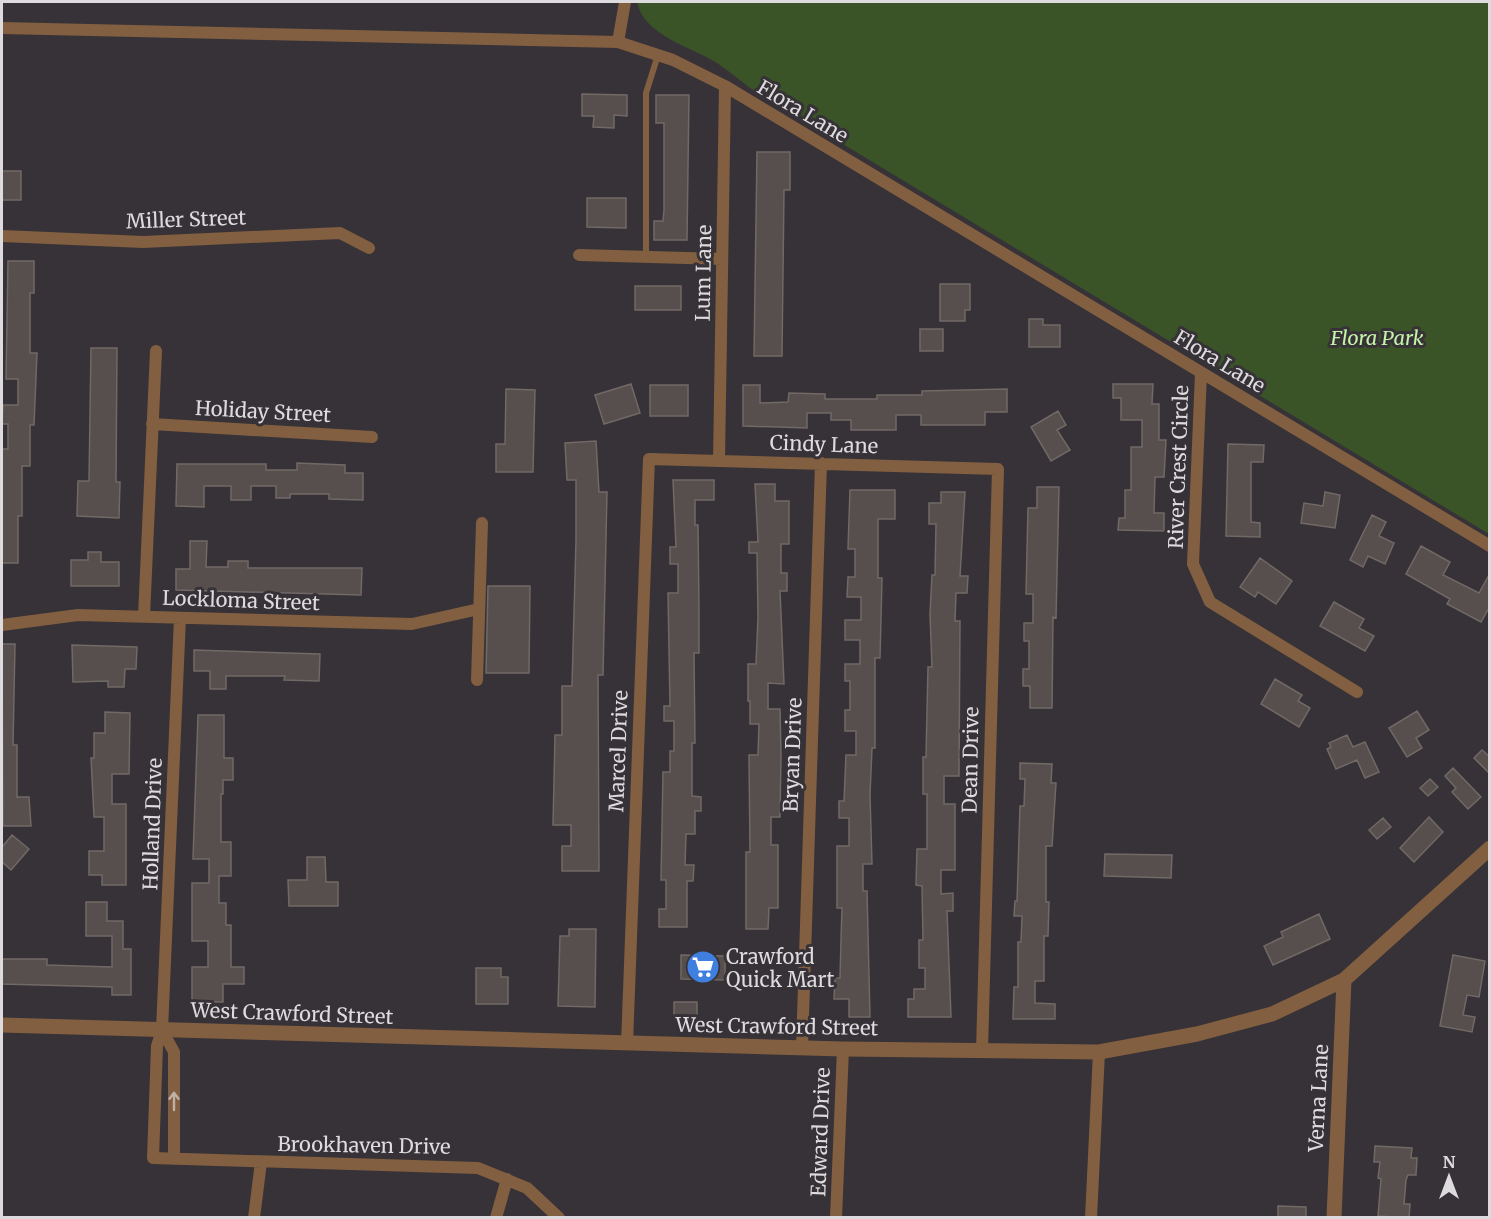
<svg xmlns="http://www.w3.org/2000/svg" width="1491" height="1219" font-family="Merriweather,serif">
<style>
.green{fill:#3a5428}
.building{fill:#564f4d;stroke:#716966;stroke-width:1.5}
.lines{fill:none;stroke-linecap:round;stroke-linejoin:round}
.service{stroke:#825f40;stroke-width:6}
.minor{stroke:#825f40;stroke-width:12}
.tertiary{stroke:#825f40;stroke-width:15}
.oneway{stroke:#beb0a7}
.labels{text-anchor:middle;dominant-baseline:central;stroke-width:6;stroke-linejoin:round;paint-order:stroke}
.street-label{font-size:20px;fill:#dedbde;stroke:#363237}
.park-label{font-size:20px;font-style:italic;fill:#c4f4a6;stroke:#363237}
.poi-label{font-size:20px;fill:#dedbde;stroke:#363237;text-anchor:start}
</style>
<rect width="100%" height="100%" fill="#363237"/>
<!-- green -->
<path class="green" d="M637 2H1489V534L750 88C740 80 730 72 720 65 694 47 644 37 637 2Z"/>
<!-- building -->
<path class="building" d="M582 94 627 95V116L614 115V128L593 127 594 116H582Z
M656 95H689L687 240H654V221H663L664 210V123H656Z
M757 152H790V190H784L782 356H754Z
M2 171H21V200H2Z
M587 198H626V228L587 227Z
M8 261H34V293H30V353H37L34 425H30V466H22V516H18V563H2V449H8V424H2L3 405H18V379H6Z
M940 284H970V310H965V321H940Z
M635 286H681V310H635Z
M1029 319H1043V325H1060V347H1029Z
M920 329H943V351H920Z
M91 348H117L116 482H120L119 518 77 516 78 481H89Z
M631 384 640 413 604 424 595 395Z
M1113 384H1153L1152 404H1159V440H1166L1164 477H1155L1154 513H1164V531L1118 530 1119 518H1125V490H1131V447H1142V420H1121V398H1113Z
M650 385H688V416H650Z
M743 385H760V403L788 402 789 393 825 394V399H877V395H922V391L1007 389V412H985V425H921V415H896V430H851V420H831V413H807V428L743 426Z
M506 389 535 390 533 472H496V444H505Z
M1058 411 1066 425 1057 430 1070 450 1051 461 1031 427Z
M596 441 599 492H607L603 675H598L599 871H562V846H571V825H553L555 735H562V686H572L576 540V480H567L565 443Z
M1228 444 1264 445 1263 462H1251V522L1260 523V537L1226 536Z
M297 463 345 465V473H363V500L329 499V494H290V498H276V486H251V500H231V486H204V507L176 506 177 464H266V470H297Z
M673 480H714V500H695V525H698L699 609V653H694L695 743H692V796L701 797V811H695V834H686L685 865H694L693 881H687V927H659V909H666V880H661L663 772H670V751H674V721H664V706H670L668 593H678V564H670V547H676Z
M755 484H775V501H789V544H781V573H787V591H780L784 684 768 683V709H780L781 755 780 817H771V845H778V908H769L768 929H746V852H750L749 755H758L759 724H750V701H748V664H756L758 618 757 553H749V542H758Z
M1037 487H1059L1056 618 1053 617 1052 708H1030V686H1023V669H1029V641H1024V623H1033V594H1026L1028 508H1037Z
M850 490H895V519H878V578H882L880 658H875V748H872L870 795 872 864H863V891H867L870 1017H849V999H834L835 978H840L841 940 842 908H837V846H849V818H839V801H844L846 755H856V731H845V710H850V681H845V664H860V640H845V620H861V597H847L848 577H855V549H848Z
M941 492H965L960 576H968L967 593H956L955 621H960L959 776H944V804H955V870H941V894L953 893V911H947L951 1017H908V999H914V989H925V968H919V940H923L922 886 916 885 917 849H927V794H923V757H926L928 667H932L930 614 932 575H935L936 524H929V503H941Z
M1325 492 1340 495 1335 528 1301 523 1304 503 1323 506Z
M1372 515 1386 522 1379 536 1394 543 1385 564 1368 556 1363 567 1350 560Z
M190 541H207L206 567H228V561H248V568H362L361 595 176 590V569H190Z
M1421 546 1450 562 1443 575 1479 593 1490 573V606L1481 622 1447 604 1450 599 1406 574Z
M88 552H101V562H119V586H71V560H88Z
M1260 558 1292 581 1276 604 1258 592 1255 597 1240 587Z
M488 586H530L529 673H486Z
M1334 602 1364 619 1359 628 1374 636 1365 651 1320 626Z
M2 644H15L13 745H17V797H29L31 826H3Z
M72 645 137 647 136 669H125L124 687H108V681L73 682Z
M194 650 320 654 319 681 284 680 285 676H226V689H210V671H194Z
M1275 679 1302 695 1298 701 1310 708 1299 727 1261 704Z
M1417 711 1429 730 1416 738 1422 748 1407 757 1389 728Z
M105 712 130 713 129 774H112V804H126V885H102V875H89V851H104V817H94L91 758H94V733H105Z
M198 715H224V758H233V780H223V794H221V842H231V876H219V903H226V925H231V967H244V984H223V1002H192V967H208V941H192V883H209V859H193Z
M1347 735 1353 747 1365 742 1379 772 1365 778 1357 760 1336 769 1327 749 1331 747 1329 743Z
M1482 750 1490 757V774L1474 758Z
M1020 763 1052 764 1051 783H1056L1052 846H1046V902H1049L1048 936H1044V981H1035V1003L1055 1004V1019H1013L1014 987H1018V942H1021L1022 916H1014L1015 901H1017L1020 806H1024L1025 779H1020Z
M1453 768 1481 797 1468 809 1452 792 1456 788 1445 776Z
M1430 779 1438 787 1428 796 1420 788Z
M1429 817 1443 832 1414 862 1400 848Z
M1383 818 1391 827 1377 839 1369 830Z
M12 835 29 849 11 870 2 862V847Z
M1105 854 1172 855 1171 878 1104 876Z
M307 857H325L326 882H338V906H289L288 880H307Z
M86 902H107V921H123V949H131V995H112V987L2 984V959H47V965L112 967V936H86Z
M1319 914 1330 939 1273 965 1264 946 1283 937 1281 932Z
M569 929H596L595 1007 558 1006 560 936H569Z
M681 955 725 956V980L681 979Z
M1453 955 1485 961 1479 997 1467 995 1463 1015 1475 1017 1472 1032 1440 1026Z
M476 968H501V977H508V1004H476Z
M674 1002H697V1017L674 1018Z
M1375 1146 1412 1148 1411 1158H1417L1416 1175H1408L1406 1180 1404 1204H1410L1409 1218 1378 1216 1381 1179 1378 1178 1380 1162H1374Z
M1278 1206 1306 1207V1218H1278Z"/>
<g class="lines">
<!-- service -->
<path class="service" d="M646 256V93L658 55"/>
<!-- minor -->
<path class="minor" d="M2 28 618 42 673 60 725 86 1490 546
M618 42 625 2
M2 236 143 242 340 233 369 248
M579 255 722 259
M1201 373 1193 564 1210 602 1357 692
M152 424 372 437
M719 461 725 86
M144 616 156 351
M180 618 162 1030 157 1046 153 1158 478 1168 527 1188 559 1218
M2 625 78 615 412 624 479 609
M477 680 482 523
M162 1030 174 1052V1159
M627 1044 649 459 998 469 982 1051
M802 1048 821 463
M254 1218 261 1162
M496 1218 507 1179
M836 1218 843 1049
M1091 1218 1099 1052"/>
<!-- tertiary -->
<path class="tertiary" d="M2 1025 843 1049 1099 1052 1197 1034 1272 1014 1344 980 1490 848
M1334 1218 1344 980"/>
</g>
<!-- one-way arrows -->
<defs><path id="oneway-shaft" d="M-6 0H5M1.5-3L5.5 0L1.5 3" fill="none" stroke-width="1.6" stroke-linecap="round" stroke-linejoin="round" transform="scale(1.5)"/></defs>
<use class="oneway" href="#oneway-shaft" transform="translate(174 1101) rotate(-90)"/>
<!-- icons -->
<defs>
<g id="supermarket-disc" transform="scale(1.725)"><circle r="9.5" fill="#3f7fe0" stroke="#363237"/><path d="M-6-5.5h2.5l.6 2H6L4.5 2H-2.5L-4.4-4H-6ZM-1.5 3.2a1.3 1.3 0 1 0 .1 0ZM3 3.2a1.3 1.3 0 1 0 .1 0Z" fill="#fff"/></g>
</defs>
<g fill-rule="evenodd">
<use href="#supermarket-disc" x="703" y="967"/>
</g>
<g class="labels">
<!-- street labels -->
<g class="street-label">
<text transform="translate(803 111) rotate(31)">Flora Lane</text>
<text transform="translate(186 219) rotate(-2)">Miller Street</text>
<text transform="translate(703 273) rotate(-89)">Lum Lane</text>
<text transform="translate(1220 361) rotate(31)">Flora Lane</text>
<text transform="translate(263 411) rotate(3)">Holiday Street</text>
<text transform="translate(824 444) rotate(2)">Cindy Lane</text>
<text transform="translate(1178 467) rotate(-88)">River Crest Circle</text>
<text transform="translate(241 600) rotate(2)">Lockloma Street</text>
<text transform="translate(618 751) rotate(-88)">Marcel Drive</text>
<text transform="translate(792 755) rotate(-88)">Bryan Drive</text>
<text transform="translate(970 760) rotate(-89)">Dean Drive</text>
<text transform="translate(152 824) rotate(-88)">Holland Drive</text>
<text transform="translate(292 1013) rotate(2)">West Crawford Street</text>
<text transform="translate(777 1026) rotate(1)">West Crawford Street</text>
<text transform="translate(1318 1098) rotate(-87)">Verna Lane</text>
<text transform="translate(820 1132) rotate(-88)">Edward Drive</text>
<text transform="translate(364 1145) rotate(1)">Brookhaven Drive</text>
</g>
<!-- park labels -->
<g class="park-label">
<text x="1377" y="337">Flora Park</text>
</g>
<!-- poi labels -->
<g class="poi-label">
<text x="726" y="956">Crawford<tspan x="726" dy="23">Quick Mart</tspan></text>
</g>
</g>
<!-- border -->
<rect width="1491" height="1219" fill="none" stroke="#dedbde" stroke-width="6"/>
<!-- north arrow -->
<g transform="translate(1449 1177)" stroke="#363237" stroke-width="4.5" paint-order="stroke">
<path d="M0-4.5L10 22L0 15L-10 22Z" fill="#dedbde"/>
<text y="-9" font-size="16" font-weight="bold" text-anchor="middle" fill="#dedbde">N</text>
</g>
</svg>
